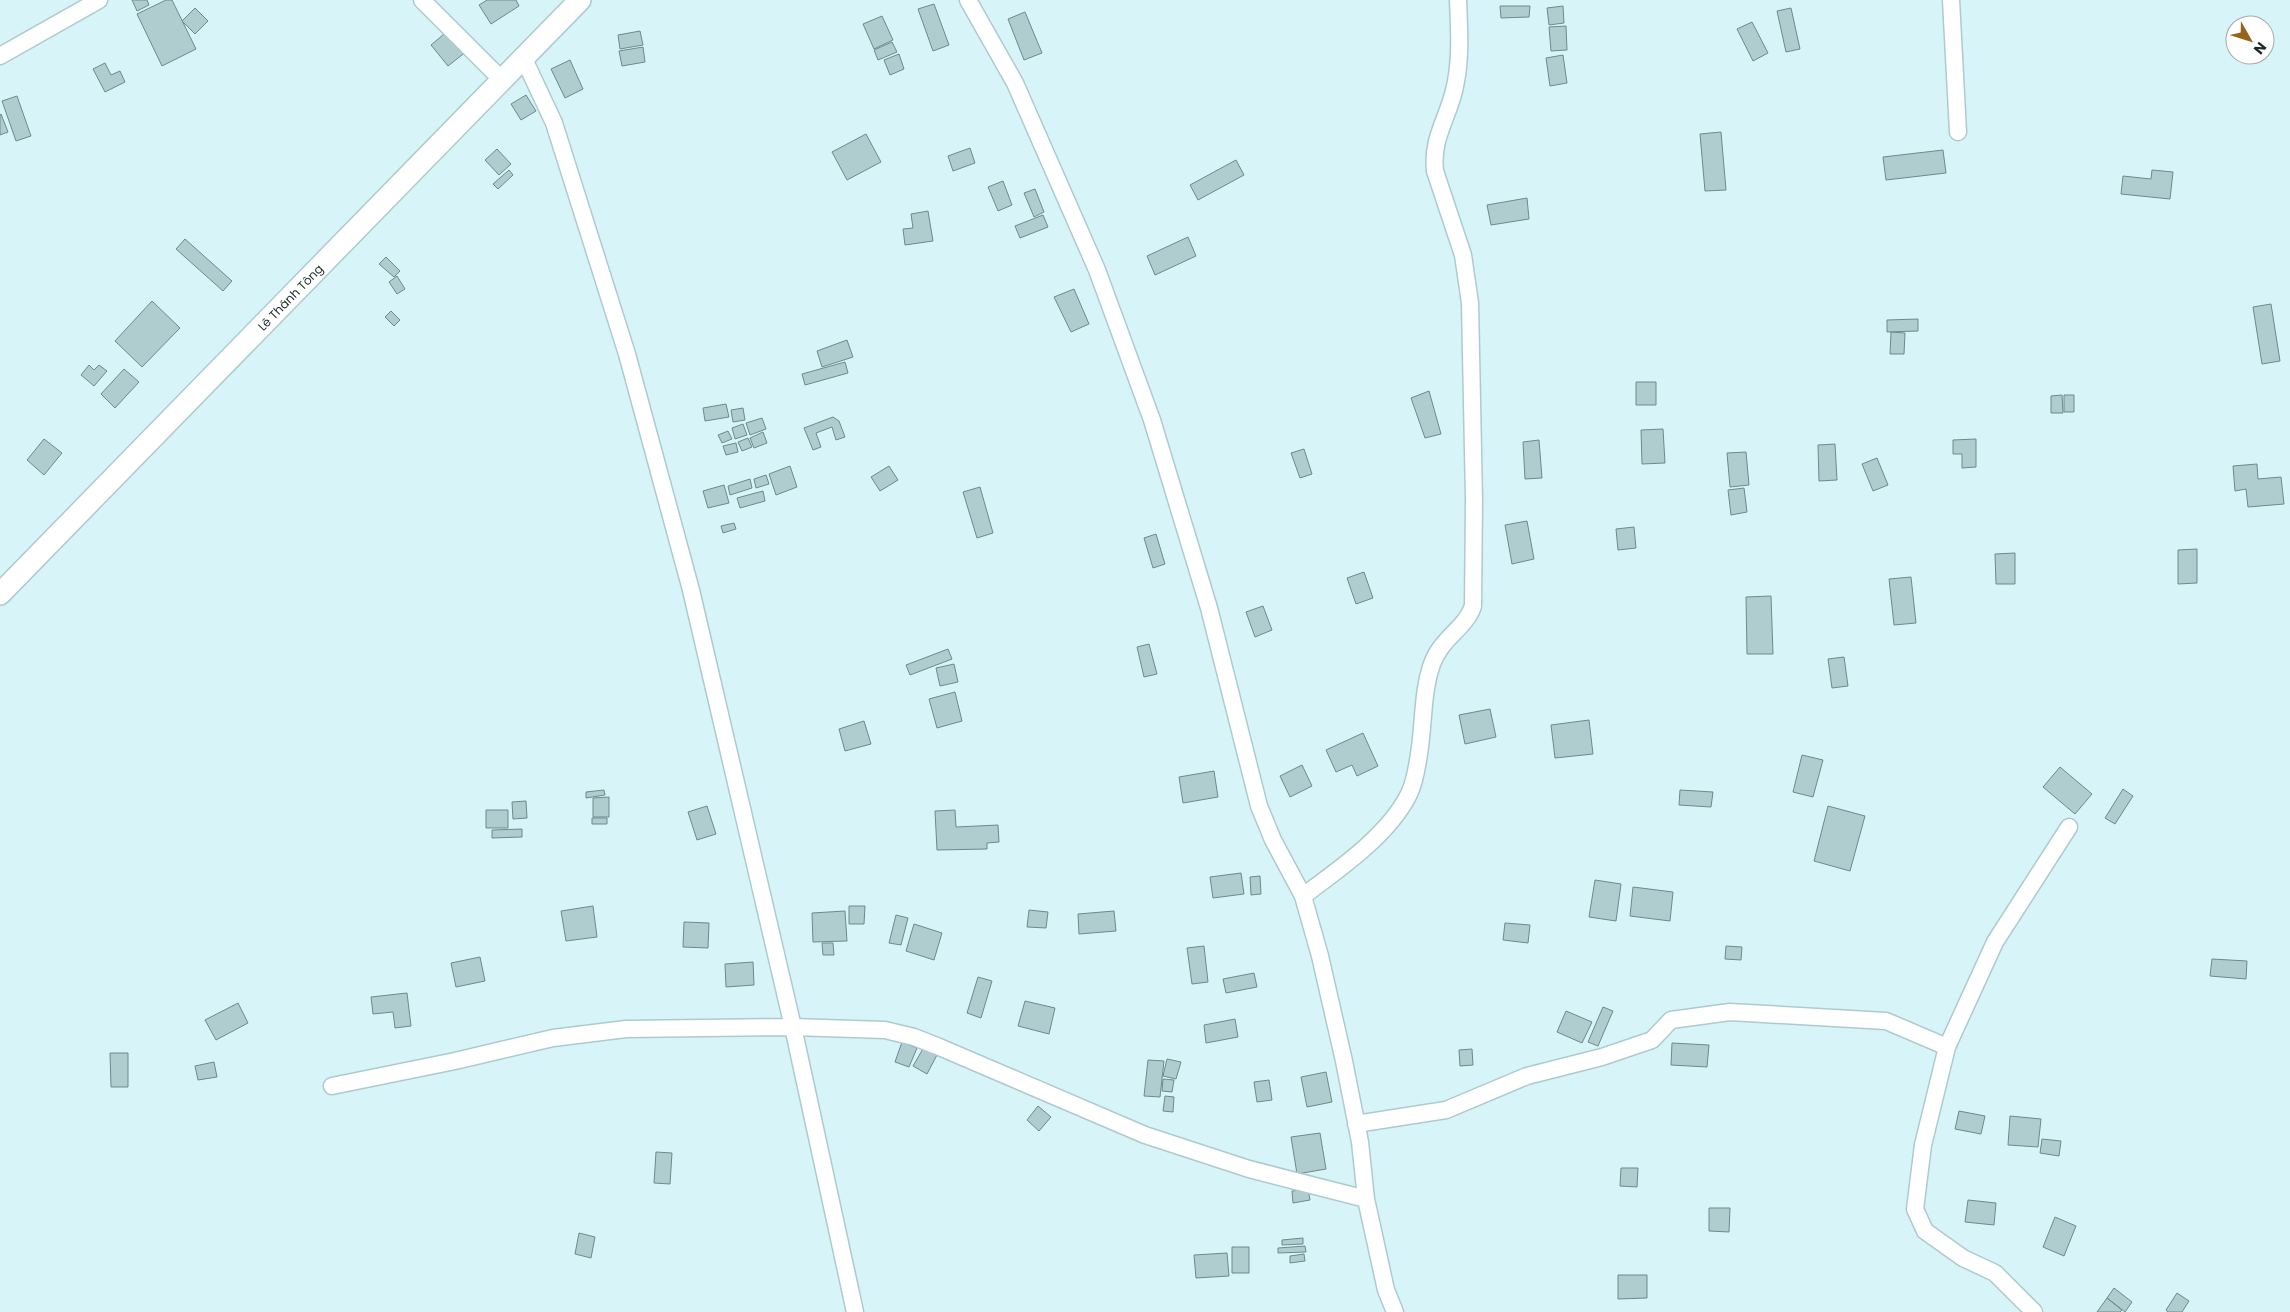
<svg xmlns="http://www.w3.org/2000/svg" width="2290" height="1312" font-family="Poppins,sans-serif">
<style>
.building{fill:#afcccf;stroke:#6e898c}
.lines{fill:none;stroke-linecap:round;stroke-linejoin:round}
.minor-casing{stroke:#aecace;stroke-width:19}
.tertiary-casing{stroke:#aecace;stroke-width:24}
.minor{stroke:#fff;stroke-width:16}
.tertiary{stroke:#fff;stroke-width:21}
.labels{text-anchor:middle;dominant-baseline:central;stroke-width:4;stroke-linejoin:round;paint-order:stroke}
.street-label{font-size:12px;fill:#1d2829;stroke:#fff}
</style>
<rect width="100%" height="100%" fill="#d7f5f8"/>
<!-- building -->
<path class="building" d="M132 0H147L149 5 137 11Z
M166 0H172L196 49 162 66 137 14Z
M487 0H516L519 6 491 24 479 5Z
M934 4 949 45 933 51 918 9Z
M1500 6H1530L1529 17 1501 18Z
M1563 6 1564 23 1549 25 1547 8Z
M195 8 208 21 195 34 182 21Z
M1791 8 1800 49 1786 52 1777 11Z
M1025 12 1042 53 1024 60 1008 19Z
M882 16 893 40 874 49 863 24Z
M1752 22 1768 53 1753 61 1737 29Z
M1566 26 1567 50 1551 51 1549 27Z
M450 29 467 51 448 66 431 45Z
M640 31 643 45 620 49 618 35Z
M892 42 897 52 878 60 874 50Z
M643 47 645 62 622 66 619 51Z
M899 54 904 69 890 75 884 60Z
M1563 55 1567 83 1550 86 1546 58Z
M570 60 583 89 565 98 551 69Z
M105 63 111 75 120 71 125 82 105 92 93 69Z
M526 95 536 111 521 120 511 104Z
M17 96 31 136 16 141 2 101Z
M1 114 8 132 0 135V115Z
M1721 132 1726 190 1705 191 1700 134Z
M866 134 881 162 847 180 832 152Z
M970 148 975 163 953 171 948 156Z
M497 149 511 164 499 175 485 160Z
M1943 150 1946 173 1886 180 1883 157Z
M1236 160 1244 175 1198 200 1190 185Z
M509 170 513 175 498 189 493 184Z
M2152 170 2173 172 2170 199 2121 194 2123 176 2151 179Z
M1003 181 1012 205 998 211 988 187Z
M1035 189 1044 212 1034 217 1024 193Z
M1527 198 1529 219 1491 225 1487 205Z
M928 211 933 241 905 245 903 229 913 228 911 214Z
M1043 215 1048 227 1020 238 1015 226Z
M1188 237 1196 256 1155 275 1147 256Z
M185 239 232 281 223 291 176 249Z
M386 257 400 271 394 277 379 264Z
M397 276 405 289 397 294 389 282Z
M1074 289 1089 324 1071 332 1054 297Z
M152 301 180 328 142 367 115 341Z
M2271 304 2280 361 2262 364 2253 307Z
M391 311 400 320 394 326 385 317Z
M1918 319V331L1887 332V320Z
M1891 332 1905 333 1904 354H1890Z
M847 340 853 357 822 367 817 351Z
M845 362 848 373 805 385 802 374Z
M89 365 94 370 99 365 107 371 94 386 81 375Z
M124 369 139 382 115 408 101 394Z
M1636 382H1656V405H1636Z
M1429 391 1441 434 1425 438 1411 398Z
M2062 395 2063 413H2051V396Z
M2064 395H2074V412H2064Z
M726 404 729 417 705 421 703 408Z
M743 408 745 420 733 422 731 410Z
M833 417 839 421 845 437 836 440 832 427 816 433 821 447 813 450 804 428Z
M762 418 766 429 750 435 746 423Z
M743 424 747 435 735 439 732 428Z
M1663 429 1665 463 1642 464 1641 430Z
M728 431 732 439 722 443 718 435Z
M763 432 767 443 754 448 750 438Z
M748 438 752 447 742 451 738 442Z
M44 439 62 453 44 475 27 460Z
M1976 439V467L1962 468V454H1953V440Z
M1539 440 1542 478 1525 479 1523 442Z
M736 443 738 452 726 455 723 446Z
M1835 444 1837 480 1819 481 1818 445Z
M1304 449 1312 474 1300 478 1291 453Z
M1746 452 1749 485 1730 487 1727 453Z
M1877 458 1888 485 1873 491 1862 464Z
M2257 464 2258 479 2281 477 2284 504 2248 507 2246 489 2235 491 2233 466Z
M790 466 797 487 776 495 769 474Z
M889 466 898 480 880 491 871 477Z
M766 475 769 484 756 488 754 479Z
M750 479 752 488 730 495 728 486Z
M724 485 729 503 708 508 703 491Z
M980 487 993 533 977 538 963 492Z
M1744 488 1747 512 1731 515 1728 490Z
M763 491 765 501 740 508 737 498Z
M1527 521 1534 559 1512 564 1505 525Z
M734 523 736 529 723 533 721 526Z
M1634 527 1636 548 1618 550 1616 529Z
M1156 534 1165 564 1153 568 1144 538Z
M2197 549V583L2178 584V550Z
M2015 553V584H1996L1995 554Z
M1364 572 1373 598 1356 604 1347 578Z
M1911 577 1916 623 1894 625 1889 579Z
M1771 596 1773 654H1747L1746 597Z
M1263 606 1272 630 1255 637 1246 612Z
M1149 644 1157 674 1144 677 1137 647Z
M948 649 952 659 910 675 906 665Z
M1844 657 1848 686 1832 688 1828 659Z
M954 664 958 682 940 686 936 668Z
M955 692 962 721 937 728 929 699Z
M1490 709 1496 737 1465 744 1459 715Z
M1589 720 1593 754 1555 758 1551 725Z
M864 721 871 744 845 751 839 729Z
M1363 733 1378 766 1357 776 1352 765 1336 772 1326 750Z
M1802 755 1823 760 1813 797 1793 792Z
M1302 765 1312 786 1290 797 1280 776Z
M2060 767 2092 794 2075 814 2043 787Z
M1214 771 1218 797 1183 803 1179 777Z
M2123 789 2133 796 2115 824 2105 818Z
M604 790 605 795 586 798V792Z
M1680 790 1713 792 1711 807 1679 805Z
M609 797V817H593V798Z
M526 801 527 818 513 819 512 802Z
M707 806 716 834 697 840 688 812Z
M1828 806 1865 816 1850 871 1814 861Z
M486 810H508V828H486Z
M955 810 956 827 998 825 999 842 987 843V849L937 850 935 811Z
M592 818H607V824H592Z
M522 829V837L492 838V830Z
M1241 873 1244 894 1213 898 1210 877Z
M1260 876 1261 894 1251 895 1250 877Z
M1595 880 1621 884 1616 921 1589 917Z
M1633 887 1673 892 1670 921 1630 916Z
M593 906 597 937 566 941 561 911Z
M849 906H865L864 924H849Z
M1029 910 1048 912 1046 928 1027 927Z
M845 911 847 941 813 942 812 913Z
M1114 911 1116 931 1079 934 1078 914Z
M896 915 908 918 901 945 889 943Z
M684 922 709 923 708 948 683 947Z
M1505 923 1530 925 1528 943 1503 940Z
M914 924 942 933 934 960 906 951Z
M822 943H833L834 955H823Z
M1204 946 1208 982 1192 984 1187 948Z
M1726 946 1742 947 1741 960 1725 959Z
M480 957 485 981 456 987 451 963Z
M2212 959 2247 961 2246 979 2210 976Z
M753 962 754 985 726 987 725 964Z
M1254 973 1257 987 1226 993 1223 979Z
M978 977 992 981 981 1018 967 1013Z
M407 993 411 1026 395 1028 393 1012 373 1014 371 997Z
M1025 1001 1055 1008 1049 1034 1018 1026Z
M238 1003 248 1023 216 1040 205 1020Z
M1603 1007 1613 1011 1598 1046 1588 1042Z
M1566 1011 1592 1022 1582 1043 1557 1032Z
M1235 1019 1238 1037 1206 1043 1204 1025Z
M902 1042 917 1048 909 1067 895 1062Z
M1672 1043 1709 1045 1707 1067 1671 1065Z
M924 1047 937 1055 927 1074 913 1066Z
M1472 1049 1473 1065 1460 1066 1459 1050Z
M110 1053H128V1087H111Z
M1167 1059 1181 1062 1176 1079 1163 1076Z
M1148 1060 1164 1061 1160 1097 1144 1096Z
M214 1062 217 1077 198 1080 195 1066Z
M1326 1072 1332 1102 1307 1107 1301 1077Z
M1163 1079 1174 1080 1172 1092 1162 1091Z
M1269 1080 1272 1100 1257 1102 1254 1082Z
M1165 1096 1174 1097 1173 1112 1163 1111Z
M1038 1106 1051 1117 1039 1131 1027 1120Z
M1959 1111 1985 1116 1981 1134 1955 1129Z
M2010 1116 2041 1119 2038 1147 2008 1145Z
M1320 1133 1326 1169 1297 1174 1291 1137Z
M2042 1139 2061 1141 2059 1156 2040 1153Z
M656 1152 672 1153 670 1184 654 1183Z
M1621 1168H1638L1637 1187 1620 1186Z
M1308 1189 1310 1200 1293 1203 1292 1191Z
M1968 1200 1996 1203 1994 1225 1965 1222Z
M1709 1208H1730L1729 1232 1709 1231Z
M2055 1217 2076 1226 2064 1256 2043 1247Z
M579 1233 595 1237 591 1258 575 1254Z
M1303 1238V1244L1282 1245V1240Z
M1305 1246 1306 1252 1278 1253V1248Z
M1232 1247H1249V1273H1232Z
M1227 1253 1229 1276 1196 1278 1194 1255Z
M1304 1254 1305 1261 1290 1263V1256Z
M1618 1275H1647V1298L1618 1299Z
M2114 1288 2132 1302 2125 1312 2107 1298Z
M2177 1293 2189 1301 2182 1312H2168L2166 1310Z
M2107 1298 2122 1310 2120 1312H2097Z"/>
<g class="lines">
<!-- minor casing -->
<g class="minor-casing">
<path id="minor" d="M422 0 503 81
M968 0 1015 83 1097 270 1152 420 1209 608 1259 806 1273 840 1303 896 1320 956 1344 1061 1360 1142 1366 1199 1386 1290 1395 1312
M1951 0 1958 132
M0 56 99 0
M524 59 554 123 627 354 691 590 793 1027 855 1312
M1303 896C1338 870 1389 835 1409 794 1415 782 1417 767 1419 754 1424 724 1422 692 1432 664 1441 638 1466 628 1473 606L1474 500 1470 303 1463 255 1435 171C1431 135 1451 115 1456 81 1461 55 1459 26 1458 0
M332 1086 455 1061 553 1038 626 1029 793 1027 885 1030 914 1037 937 1046 1145 1135 1249 1169 1366 1199
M1356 1124 1446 1110 1527 1076 1602 1057 1652 1040 1671 1020 1730 1012 1886 1021 1947 1047
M2034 1312 1995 1273 1963 1258 1925 1231 1915 1209 1923 1145 1947 1047 1995 942 2069 827"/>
</g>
<!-- tertiary casing -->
<g class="tertiary-casing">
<g id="tertiary">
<path id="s1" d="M0 594 580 0"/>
</g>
</g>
<!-- minor -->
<use href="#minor" class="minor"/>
<!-- tertiary -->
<use href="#tertiary" class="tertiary"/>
</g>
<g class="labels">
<!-- street labels -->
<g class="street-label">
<text stroke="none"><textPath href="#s1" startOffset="415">Lê Thánh Tông</textPath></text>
</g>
</g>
<!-- north arrow -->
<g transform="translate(2250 40) rotate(129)"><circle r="24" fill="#ffffff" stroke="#a5a9a9"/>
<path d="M0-4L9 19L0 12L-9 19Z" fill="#976418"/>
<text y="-8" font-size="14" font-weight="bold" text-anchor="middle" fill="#1d2829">N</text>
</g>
</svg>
